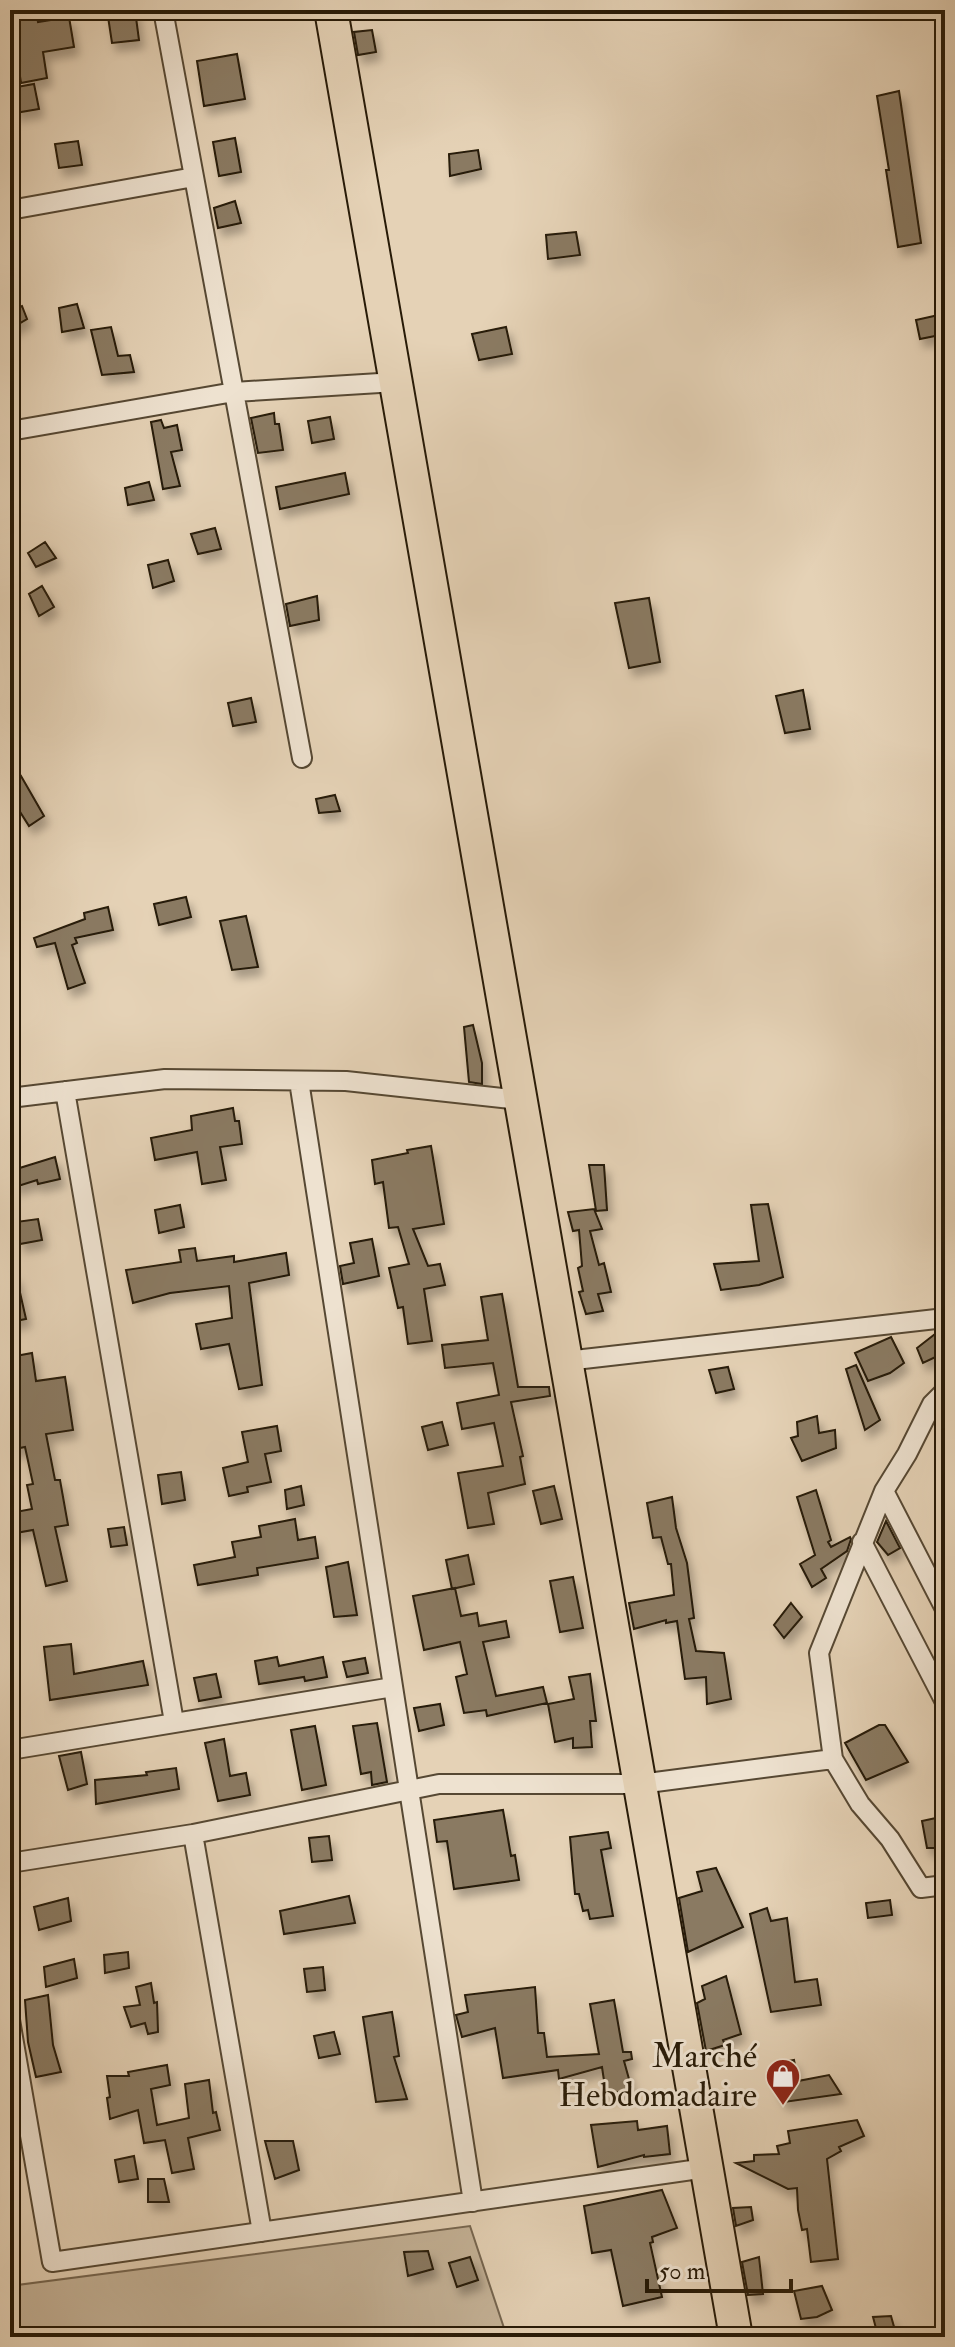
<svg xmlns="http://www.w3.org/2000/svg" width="955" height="2347" font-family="'IM FELL Double Pica',serif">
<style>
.green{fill:#c5b398;stroke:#766650;stroke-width:2}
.building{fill:#8a7a62;stroke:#271a07;stroke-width:2;filter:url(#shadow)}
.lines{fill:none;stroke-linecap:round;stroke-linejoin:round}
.street-casing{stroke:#564833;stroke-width:22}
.highway-casing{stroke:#271a07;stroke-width:36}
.street{stroke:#eee2d0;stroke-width:18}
.highway{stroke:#e5d2b6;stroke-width:32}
.labels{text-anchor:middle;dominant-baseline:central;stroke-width:6;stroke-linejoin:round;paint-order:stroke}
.poi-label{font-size:34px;fill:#271a07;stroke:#eee2d0;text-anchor:end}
</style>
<defs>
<filter id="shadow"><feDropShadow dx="4.5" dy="8" stdDeviation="4" flood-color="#0004"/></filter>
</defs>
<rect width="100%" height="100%" fill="#e5d2b6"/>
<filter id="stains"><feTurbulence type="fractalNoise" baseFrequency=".0025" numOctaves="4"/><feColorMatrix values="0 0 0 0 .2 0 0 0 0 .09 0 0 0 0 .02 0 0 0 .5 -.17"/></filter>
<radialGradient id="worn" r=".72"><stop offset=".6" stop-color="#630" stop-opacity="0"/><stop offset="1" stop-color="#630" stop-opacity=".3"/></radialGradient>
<!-- green -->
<path class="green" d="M470 2226 507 2337H10V2286Z"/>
<!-- building -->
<path class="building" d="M10 10H36L38 22 69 17 74 47 43 52 47 78 21 83Z
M107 10H135L139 40 112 43Z
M372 30 376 52 358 55 354 32Z
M237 54 245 99 204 106 197 61Z
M34 84 39 109 15 113 11 88Z
M899 91 921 243 898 247 886 170H889L877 96Z
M235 138 241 172 219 176 213 142Z
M78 141 82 165 59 168 55 144Z
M478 150 481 169 450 176 449 154Z
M235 201 241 223 218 228 214 208Z
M576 232 580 255 548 259 546 235Z
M77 304 84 328 62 332 59 308Z
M22 306 27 319 10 329V311Z
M943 314 945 334 920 339 916 320Z
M111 327 118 356 130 355 134 372 102 375 91 330Z
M506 327 512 354 479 360 472 334Z
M274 413 275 424H279L283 450 258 453 251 418Z
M330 417 334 439 312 443 308 421Z
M161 420 164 428 177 425 182 450 171 452 180 486 163 489 151 422Z
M345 473 349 494 280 509 276 487Z
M149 482 154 500 128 505 125 488Z
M215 528 221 549 198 554 191 534Z
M45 542 56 558 36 567 28 553Z
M168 560 174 581 153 588 148 565Z
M42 586 54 607 39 616 29 594Z
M317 596 319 620 290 626 286 604Z
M649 598 660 662 629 668 615 603Z
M803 690 810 729 785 733 776 696Z
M251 698 256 722 233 726 228 703Z
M21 776 44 816 29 826 10 796V783Z
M335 795 340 811 319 813 316 799Z
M186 897 191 917 159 925 154 904Z
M108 907 113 930 75 938 77 943 72 945 85 983 68 989 55 943 37 947 34 938 85 919 84 913Z
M246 916 258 967 232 970 220 921Z
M473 1025 482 1063V1084L469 1082 464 1027Z
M233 1108 235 1121H239L242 1144 220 1147 226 1180 202 1184 197 1152 155 1160 151 1138 192 1130 191 1116Z
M431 1146 444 1224 413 1229 428 1266 440 1264 445 1285 424 1289 432 1341 408 1344 403 1307 398 1308 389 1268 409 1264 398 1227 389 1228 383 1182 375 1184 372 1160 408 1153 407 1150Z
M55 1157 60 1179 38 1184 37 1180 15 1187 10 1171Z
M589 1165H604L607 1210 596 1211Z
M768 1204 783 1277 759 1285 721 1290 714 1264 759 1261 751 1205Z
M180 1205 184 1227 159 1233 155 1210Z
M594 1209 602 1229 590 1231 599 1265 604 1263 611 1292 598 1294 603 1311 586 1314 579 1292 583 1291 578 1268 582 1266 579 1230 573 1231 568 1212Z
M38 1219 42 1240 20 1244 16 1222Z
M372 1239 379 1276 343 1284 340 1266 354 1263 350 1243Z
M195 1248 197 1261 234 1256V1262L286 1253 289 1275 249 1283 262 1385 239 1389 229 1344 201 1349 196 1324 232 1318 229 1286 170 1293 133 1303 126 1270 181 1262 179 1250Z
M16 1275 26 1319 10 1322V1276Z
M502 1294 518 1387H549L550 1396 511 1402 523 1456 520 1457 525 1484 488 1493 494 1524 468 1528 458 1473 503 1466 494 1423 462 1429 457 1403 499 1395 493 1363 445 1368 442 1345 488 1340 481 1297Z
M935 1334 944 1353 923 1363 917 1348Z
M891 1337 904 1363 890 1373 868 1381 855 1353Z
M32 1353 36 1381 65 1377 73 1430 46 1434 55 1480H60L68 1525 55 1527 67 1581 46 1586 33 1530 10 1534V1513L32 1509 27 1485 33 1484 25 1447 10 1450V1429L18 1427 10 1357Z
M856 1365 880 1420 865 1430 846 1369Z
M728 1367 734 1389 716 1393 709 1370Z
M817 1416 819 1433 835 1430 836 1448 802 1461 791 1438 798 1436 797 1422Z
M442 1422 448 1445 428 1450 422 1427Z
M277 1426 281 1451 265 1454 271 1482 247 1487 248 1492 229 1496 223 1468 248 1462 242 1432Z
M181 1472 185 1500 162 1504 158 1475Z
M301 1486 304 1505 287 1509 285 1490Z
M554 1486 562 1519 541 1524 533 1491Z
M816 1490 831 1540 828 1542 831 1547 850 1537 851 1539 847 1551 821 1569 826 1578 812 1587 800 1564 815 1555 797 1497Z
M672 1497 676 1528 687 1563 694 1618 689 1619 696 1651 724 1653 731 1699 707 1704 706 1677 685 1679 677 1621 666 1623V1620L634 1629 629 1603 674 1595 671 1564H668L661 1537 653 1538 647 1503Z
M295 1519 298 1540 315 1537 318 1558 257 1568 258 1575 198 1585 194 1565 235 1557 232 1542 261 1537 259 1526Z
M886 1521 900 1548 888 1555 877 1542Z
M124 1527 127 1545 111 1547 108 1529Z
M468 1555 474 1584 452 1589 446 1560Z
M348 1562 357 1615 334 1617 326 1567Z
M573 1577 583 1628 560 1632 550 1581Z
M455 1588 461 1616 477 1613 479 1626 506 1621 509 1637 483 1642 496 1696 543 1687 547 1703 487 1716 486 1710 464 1713 456 1677 467 1674 460 1642 424 1650 413 1596Z
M791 1603 802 1617 784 1638 774 1625Z
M71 1644 74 1674 143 1661 148 1685 50 1700 44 1647Z
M277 1657 279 1666 323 1657 327 1677 305 1681 304 1677 259 1684 255 1661Z
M365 1658 368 1673 347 1677 343 1662Z
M216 1674 221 1697 199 1701 194 1678Z
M590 1674 596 1721H590L592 1747 573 1748V1738L555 1742 548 1704 574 1699 569 1677Z
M440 1704 444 1725 419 1731 414 1708Z
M377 1723 387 1782 372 1785 371 1772 361 1774 353 1726Z
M879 1725H885L908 1762 866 1780 845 1743Z
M315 1726 326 1785 302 1790 291 1730Z
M224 1739 230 1776 246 1773 250 1795 218 1801 205 1743Z
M81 1752 87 1784 68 1790 59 1756Z
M176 1768 179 1789 96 1804 95 1780 147 1775 146 1772Z
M503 1810 511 1856 515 1855 519 1880 454 1889 447 1841 437 1842 434 1820Z
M945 1816V1848H927L922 1821Z
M608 1832 611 1848 601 1850 613 1916 590 1919 588 1910 583 1911 579 1894H575L570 1837Z
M329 1836 332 1860 312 1862 309 1838Z
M716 1868 743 1927 688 1952 679 1898 702 1891 697 1872Z
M349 1896 355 1923 284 1934 280 1911Z
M68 1898 71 1921 39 1930 34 1907Z
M890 1900 892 1915 868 1918 866 1903Z
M767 1908 771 1921 787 1918 795 1982 817 1979 821 2005 771 2012 750 1914Z
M128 1952 129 1968 105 1973 104 1955Z
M74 1959 77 1978 46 1987 44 1967Z
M323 1967 325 1990 307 1992 304 1969Z
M726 1976 741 2034 723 2040 725 2045 706 2051 697 2003 705 1999 702 1986Z
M151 1983 154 2003 157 2002 158 2032 148 2034 145 2023 131 2027 124 2007 140 2005 136 1987Z
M535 1987 538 2033H544L547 2057 599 2054 590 2004 614 2000 623 2052H631L632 2059 624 2061 632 2090 606 2094 602 2067 559 2079 558 2070 503 2078 495 2028 462 2037 456 2015 468 2012 465 1995Z
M48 1995 53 2045 61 2072 36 2077 28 2042 25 2000Z
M392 2012 399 2056 394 2057 407 2099 376 2102 363 2017Z
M334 2032 340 2054 319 2058 314 2036Z
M794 2060 798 2081 829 2075 841 2094 784 2102 776 2088 773 2064Z
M167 2065 170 2085 151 2089 157 2125 189 2118 185 2084 209 2080 213 2113 216 2112 220 2130 188 2138 194 2169 172 2173 165 2140 144 2143 138 2110 110 2119 107 2098 110 2097 107 2076H129L128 2072Z
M857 2120 864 2136 839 2147 841 2151 827 2159 838 2259 811 2262 807 2229 802 2230 798 2210 797 2188 788 2189 736 2163 754 2161V2155L779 2154 777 2146 790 2143 788 2131Z
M637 2121 638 2130 667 2126 670 2154 644 2157V2155L598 2167 591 2125Z
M265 2141H293L299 2170 275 2179Z
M134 2156 138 2179 119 2182 115 2160Z
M148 2179H164L169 2202H148Z
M662 2190 677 2228 652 2237 653 2242 650 2243 662 2297 623 2306 611 2250 592 2253 584 2206Z
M751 2207 753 2220 736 2226 733 2208Z
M428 2251 433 2269 408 2276 404 2252Z
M470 2257 478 2280 457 2287 449 2263Z
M759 2257 763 2294 748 2295 742 2262Z
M822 2286 832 2310 817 2317 801 2319 794 2291Z
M891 2316 896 2334 878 2336 873 2317Z"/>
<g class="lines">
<!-- street casing -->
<g class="street-casing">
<path id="street" d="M163 10 302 758
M10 210 194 177
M10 431 234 392 396 382
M299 1081 473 2202
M65 1091 174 1722
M10 1098 165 1079 346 1081 520 1100
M566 1361 945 1318
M945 1391 932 1404 907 1454 884 1491 819 1653 833 1759 860 1804 890 1839 921 1888 945 1885
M884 1491 945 1609
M862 1542 945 1702
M10 1750 393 1687
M193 1834 262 2232
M10 1863 193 1834 439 1784H640L833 1759
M10 2020 52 2262 706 2168"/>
</g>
<!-- highway casing -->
<g class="highway-casing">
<path id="highway" d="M331 10 736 2337"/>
</g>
<!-- street -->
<use href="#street" class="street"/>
<!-- highway -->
<use href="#highway" class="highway"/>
</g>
<!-- icons -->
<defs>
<g id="shop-pin" transform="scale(1.8)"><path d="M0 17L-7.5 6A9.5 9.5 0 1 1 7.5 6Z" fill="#8f2418" stroke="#eee2d0"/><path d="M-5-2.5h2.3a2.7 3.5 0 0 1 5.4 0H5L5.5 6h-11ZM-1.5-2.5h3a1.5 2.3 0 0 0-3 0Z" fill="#fff"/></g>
</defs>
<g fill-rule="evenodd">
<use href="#shop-pin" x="783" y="2076"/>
</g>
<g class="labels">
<!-- poi labels -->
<g class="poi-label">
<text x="757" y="2056">Marché<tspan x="757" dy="39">Hebdomadaire</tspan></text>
</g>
</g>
<!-- margin -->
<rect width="955" height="2347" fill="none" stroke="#e5d2b6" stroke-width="40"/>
<rect x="12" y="12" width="931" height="2323" fill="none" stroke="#271a07" stroke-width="4"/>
<rect x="20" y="20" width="915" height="2307" fill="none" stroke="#271a07" stroke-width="2"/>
<!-- scale -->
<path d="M647 2279v12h144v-12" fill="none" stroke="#271a07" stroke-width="4"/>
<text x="659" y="2279" font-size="24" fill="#271a07" stroke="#eee2d0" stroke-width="6" paint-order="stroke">50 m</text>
<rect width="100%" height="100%" filter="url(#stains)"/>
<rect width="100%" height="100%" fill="url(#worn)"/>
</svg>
